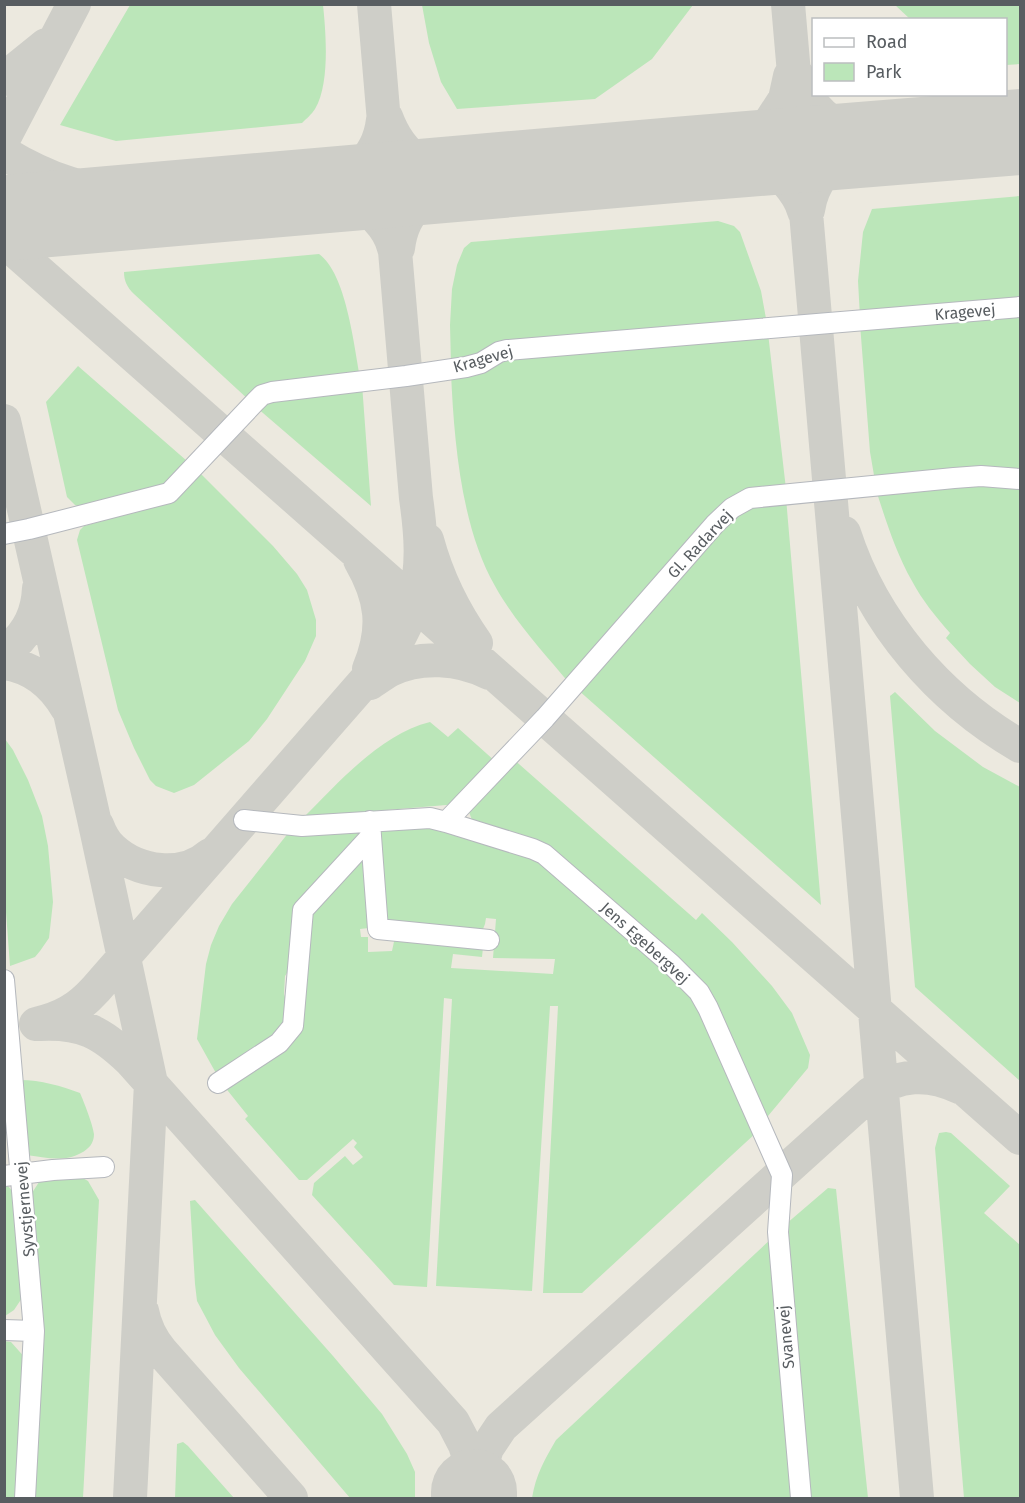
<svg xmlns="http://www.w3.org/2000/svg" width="1025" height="1503" font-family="'Fira Sans',sans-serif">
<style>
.green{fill:#bbe6b9}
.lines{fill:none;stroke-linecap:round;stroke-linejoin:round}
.taxiway{stroke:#cecec8;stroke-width:34}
.runway{stroke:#cecec8;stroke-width:86}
.minor-casing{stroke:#b5b8bd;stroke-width:22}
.minor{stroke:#fff;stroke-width:20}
.labels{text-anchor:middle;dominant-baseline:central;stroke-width:4.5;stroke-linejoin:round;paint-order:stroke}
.street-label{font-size:16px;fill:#585d61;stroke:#fff}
</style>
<rect width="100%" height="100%" fill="#ece9df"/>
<!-- green -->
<path class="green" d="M130 5H323C326 33 330 84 315 109 312 114 306 119 302 123L116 141 60 125Z
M422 5V4L693 5 652 59 595 99 457 109 441 82 429 43Z
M895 5H1020V64L1006 65V20L910 19Z
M1020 196V304L860 317 858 281 863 232 872 209Z
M718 221 734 226 740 232 761 291 767 324 451 365 450 325 452 289 457 265 464 248 471 242Z
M319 254C346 273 354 345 360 377L250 401 134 294C127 287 124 281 124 272Z
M1020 311V476L875 481 870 452 860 324Z
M768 333 786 489 752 493 570 684C544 653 515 622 495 586 461 527 454 440 451 373L500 357Z
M78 366 187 461 162 486 82 508 75 505 67 497 46 402Z
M362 384 371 506 256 407 263 400Z
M198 471 273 546 297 574 307 590 316 620V636L305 661 267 719 249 741 194 785 174 793 156 786 150 780 134 748 118 710 77 540 80 530 84 526 177 500 173 496Z
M1020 484V703L995 687 970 664 946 638 950 633C936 617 922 600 912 581 896 553 886 521 876 490Z
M786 498 821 905 577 689 732 512Z
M895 692 935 731 983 767 1020 787V1081L915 987 890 696Z
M430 722 448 737 458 728 496 762 458 804 304 817C339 782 381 734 430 722Z
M5 739 13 750 28 780 42 816 48 846 53 902 49 938 40 951 35 957 10 966 4 885Z
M511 757 696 920 702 913 732 942 772 986 792 1013 810 1055 808 1068 763 1122 716 1010 552 857 472 820 469 812Z
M417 823 530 854 697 999 757 1132 582 1293H543L558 1006H550L532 1291 436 1286 452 999 444 998 427 1287 394 1285 312 1195 314 1183 345 1156 353 1165 363 1157 354 1147 357 1143 353 1139 307 1180H299L245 1119 248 1116 224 1086 278 1048 306 921 369 843V928L360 929 361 937H368V952L392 951 395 937 483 947 482 957 453 954 451 968 553 974 555 959 493 958 496 919 486 918 485 924 481 934 385 925 375 837 390 825Z
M364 830 300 904 293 964 285 976 284 994 289 1010 286 1023 278 1033 217 1075 197 1039 206 964 211 945 219 926 232 904 289 832Z
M20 1080C41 1080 61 1086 80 1093 84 1102 93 1125 94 1134 94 1143 89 1149 81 1153 62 1163 46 1157 25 1155Z
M946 1132 951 1133 1010 1186 984 1213 1020 1245V1498H964L935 1148 939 1133Z
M77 1175 88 1181 99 1200 83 1498H34L28 1199 41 1179Z
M4 1186H8L13 1192 22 1298 14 1310 5 1316Z
M828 1188 836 1189 868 1498H808L786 1224Z
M195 1200 333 1356 382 1414 407 1454 415 1472V1498H350L239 1368 215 1335 205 1316 197 1301 195 1284 190 1201Z
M772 1238 797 1498H532C536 1474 544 1461 556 1440Z
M4 1341 11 1342 27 1360 19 1498H5Z
M183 1442 188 1446 234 1498H175L177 1444Z"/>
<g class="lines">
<!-- taxiway -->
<path class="taxiway" d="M788 4 917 1498
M797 75C803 97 823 120 845 130 858 136 871 139 885 143
M4 79 46 45
M386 117C403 163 430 171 474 178
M4 138 74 4
M4 153C24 165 46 176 68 183 106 196 148 198 188 202
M686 159 720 153 746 142 770 122 785 99 790 76
M713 159C742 159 766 159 787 182 794 190 801 200 804 211
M305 192C344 182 378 165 383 120
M306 192C321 194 335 195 349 199 369 207 389 227 394 248
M808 210C812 183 830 158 856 149 866 147 875 145 885 143
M4 241 1020 1138
M4 243C19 228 34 220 53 213
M398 248C403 204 434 186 474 178
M4 421 94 819 151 1083 130 1498
M844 533C873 623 939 699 1020 746
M427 540C437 577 454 612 476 643
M360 560C382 598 386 628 369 669
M4 652C27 637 38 614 39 588
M4 663C33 667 53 684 67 708
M370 683C376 679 383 674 390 670 420 655 460 658 489 673
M97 825C100 833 105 843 112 849 138 873 183 879 210 855
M36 1024C62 1018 78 1009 96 989L393 649C401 634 410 618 414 601 424 567 421 533 416 498L374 4
M40 1024C82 1022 101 1032 130 1060L453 1422 465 1445 470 1460 474 1492
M142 1311C145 1327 151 1339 161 1351L291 1498
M475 1487 487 1448 501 1427 870 1094C899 1074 928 1072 959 1087"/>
<!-- runway -->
<path class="runway" d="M4 218 686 159 1020 132
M474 1498V1492"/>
<!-- minor casing -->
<g class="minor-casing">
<path id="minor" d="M4 534 29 529 169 493 255 402 262 395 272 392 406 376 466 367 481 363 499 352 507 350 1020 307
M244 820 302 826 430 818 446 822 545 718 715 524 732 508 750 498 954 478 981 476 1020 479
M446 822 533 849 544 854 671 964 699 992 708 1008 782 1175 778 1232 801 1498
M371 836 378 929 489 940
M4 980 34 1331 25 1498
M218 1083 279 1043 293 1026 303 910 371 836 370 821
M4 1176 53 1170 104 1167
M4 1330 34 1331"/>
</g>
<!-- minor -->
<use href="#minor" class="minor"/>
</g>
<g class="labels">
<!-- street labels -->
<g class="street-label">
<text transform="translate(965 312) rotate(-5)">Kragevej</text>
<text transform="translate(483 359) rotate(-16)">Kragevej</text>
<text transform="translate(700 544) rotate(-47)">Gl. Radarvej</text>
<text transform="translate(645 943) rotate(42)">Jens Egebergvej</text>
<text transform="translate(25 1209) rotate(-95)">Syvstjernevej</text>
<text transform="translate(786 1337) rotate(-95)">Svanevej</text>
</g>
</g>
<!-- border -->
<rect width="1025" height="1503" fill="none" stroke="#585d61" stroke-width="12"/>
<!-- legend -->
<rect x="812" y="18" width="195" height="78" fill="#ffffff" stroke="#bcbec0" stroke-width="1.5"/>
<rect x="824" y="38" width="30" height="9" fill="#ffffff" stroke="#bcbec0" stroke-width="1.5"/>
<text x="866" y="48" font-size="18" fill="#585d61">Road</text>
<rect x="824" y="63" width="30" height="18" fill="#bbe6b9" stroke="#bcbec0" stroke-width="1.5"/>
<text x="866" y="78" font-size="18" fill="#585d61">Park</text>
</svg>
